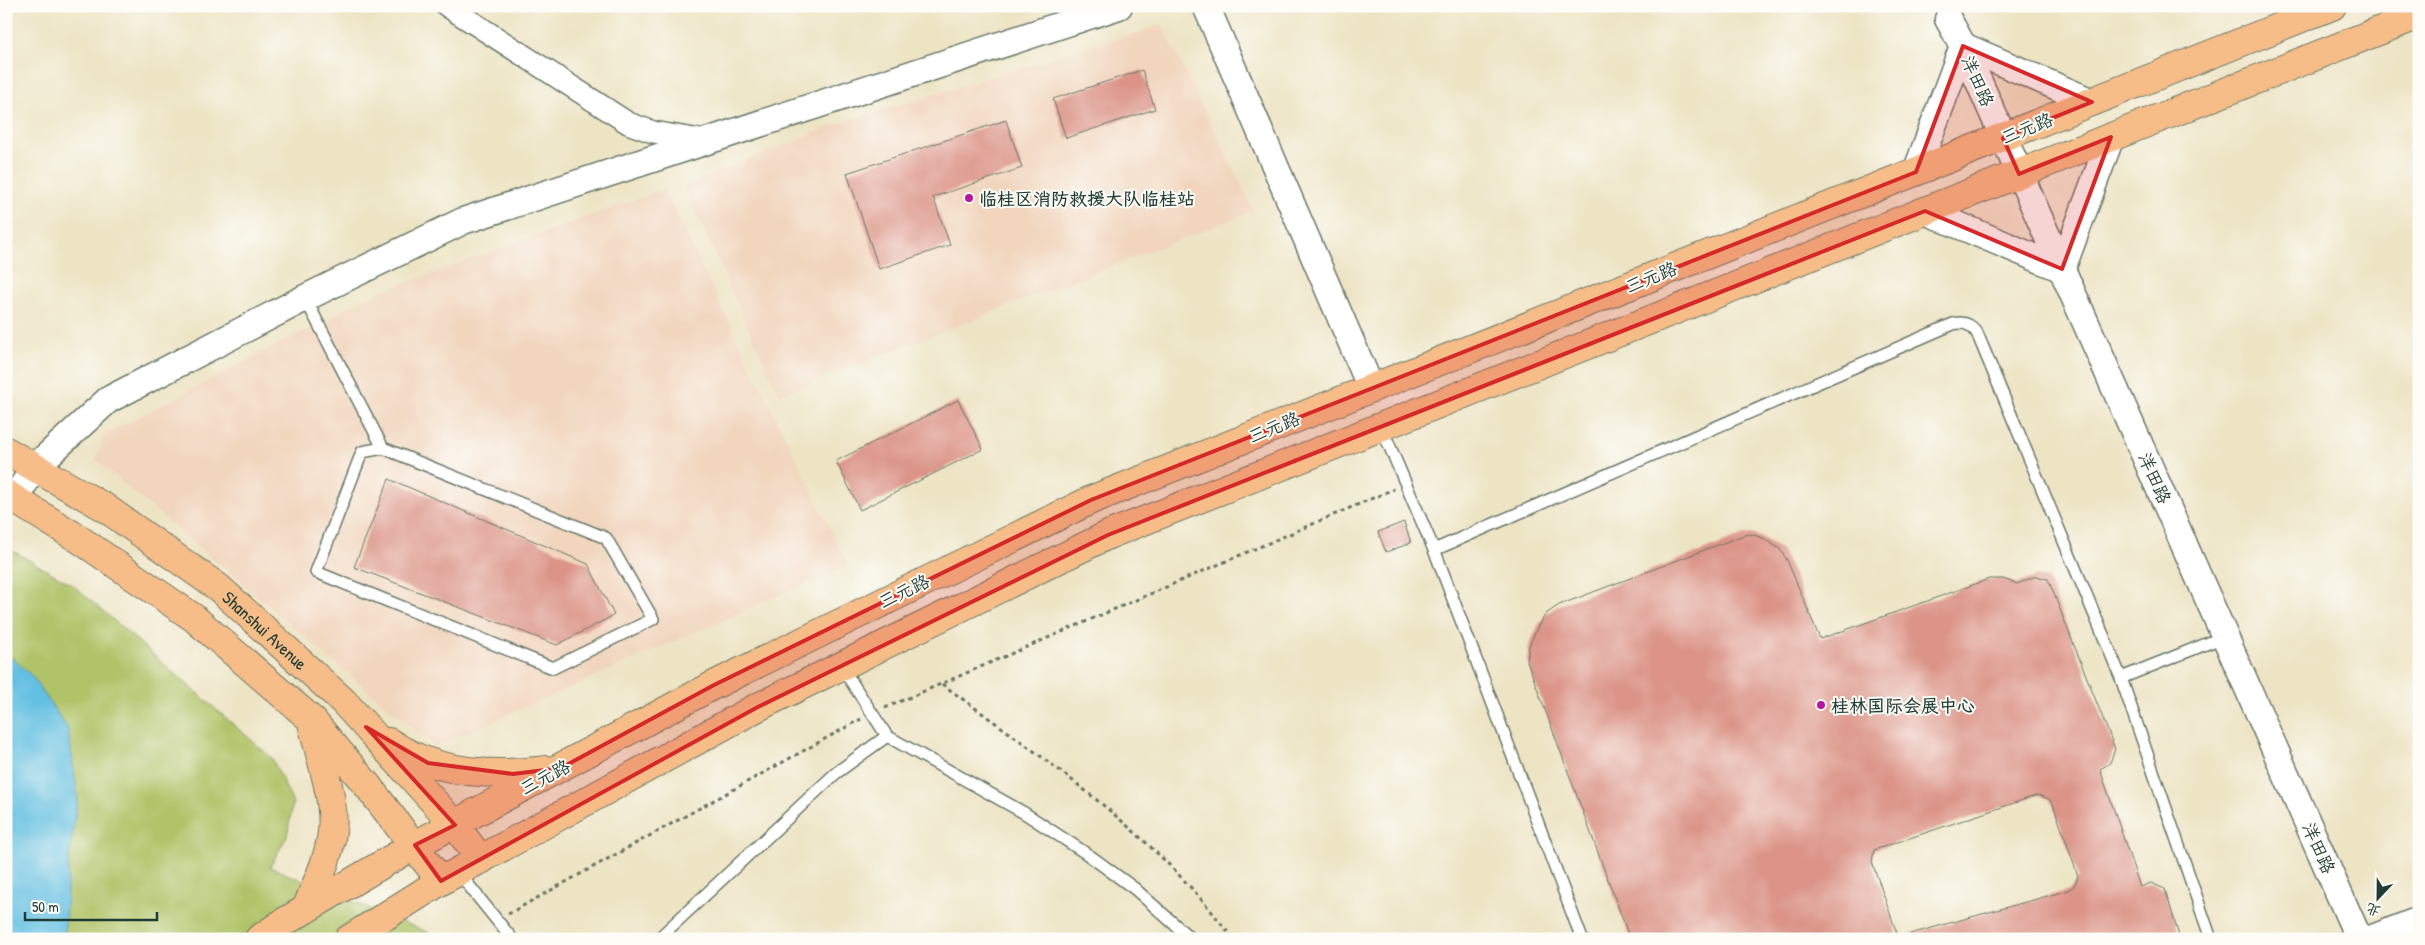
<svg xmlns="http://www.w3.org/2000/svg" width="2425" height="945" font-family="'Patrick Hand','LXGW WenKai TC',sans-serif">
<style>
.built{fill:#f1d5bd}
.green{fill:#b0c367;stroke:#68804e}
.water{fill:#64c0e2;stroke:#427e8b}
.building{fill:#dc9488}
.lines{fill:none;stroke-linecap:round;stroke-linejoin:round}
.service-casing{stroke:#677766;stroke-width:14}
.minor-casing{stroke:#677766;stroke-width:24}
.tertiary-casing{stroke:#677766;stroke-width:29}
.primary-casing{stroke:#677766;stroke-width:30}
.path{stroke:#677766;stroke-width:3;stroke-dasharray:4 4;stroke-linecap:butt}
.service{stroke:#fff;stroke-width:11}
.minor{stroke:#fff;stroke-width:21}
.tertiary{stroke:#fff;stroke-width:26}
.primary{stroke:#f7bd88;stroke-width:28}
.marked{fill:#d62828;fill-opacity:0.2;stroke:#d62828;stroke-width:4;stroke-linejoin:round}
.poi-dot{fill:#b5179e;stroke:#fdfcf7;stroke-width:2}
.labels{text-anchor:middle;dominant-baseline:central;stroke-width:4;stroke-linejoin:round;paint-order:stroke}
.street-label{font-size:18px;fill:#1f3d34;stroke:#fdfcf7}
.poi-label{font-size:18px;font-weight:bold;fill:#1f3d34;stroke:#fdfcf7;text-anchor:start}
</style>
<rect width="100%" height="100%" fill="#fdfcf7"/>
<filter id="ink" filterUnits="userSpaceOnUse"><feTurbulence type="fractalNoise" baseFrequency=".02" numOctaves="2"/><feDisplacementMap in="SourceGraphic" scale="10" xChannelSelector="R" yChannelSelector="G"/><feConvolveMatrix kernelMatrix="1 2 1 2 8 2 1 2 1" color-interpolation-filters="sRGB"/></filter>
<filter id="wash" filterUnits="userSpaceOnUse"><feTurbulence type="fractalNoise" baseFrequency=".0096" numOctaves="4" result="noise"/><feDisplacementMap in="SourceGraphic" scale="20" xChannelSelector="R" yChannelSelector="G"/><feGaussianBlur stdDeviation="1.12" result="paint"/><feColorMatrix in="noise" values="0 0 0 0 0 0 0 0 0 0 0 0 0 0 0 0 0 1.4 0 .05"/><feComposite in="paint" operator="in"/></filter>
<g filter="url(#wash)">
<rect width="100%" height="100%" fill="#ede4c4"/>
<!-- built -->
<path class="built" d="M1162 25 1254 211 779 395 684 186 834 125Z
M664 189 848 565 435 747 96 460 104 435 375 294Z"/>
<!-- green -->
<path class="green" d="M6 547 73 585 272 758 293 803 287 836 270 867 432 934 435 939H6Z"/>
<!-- water -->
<path class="water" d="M6 653 32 676 68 729 78 798 69 856 64 939H6V864L11 834 10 775 6 769Z"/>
<g id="blocks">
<!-- building -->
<path class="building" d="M1142 70 1155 109 1066 138 1053 99Z
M1006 120 1022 168 933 197 950 245 879 269 847 173Z
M958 400 983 449 860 510 836 461Z
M389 479 588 564 614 615 557 645 354 567Z
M1404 522 1411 543 1386 552 1378 532Z
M1751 534 1763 538 1780 549 1787 560 1820 639 1989 579H2003L2017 584 2036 576 2048 579 2115 749 2110 763 2100 769 2140 887 2151 883 2165 889 2180 939H1911L1910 934 2069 890 2075 884 2078 876 2053 804 2049 799 2038 795 1874 850 1872 862 1899 939H1630L1527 661 1529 646 1538 626 1546 614 1559 605 1744 535Z"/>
</g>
</g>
<g filter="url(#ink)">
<use href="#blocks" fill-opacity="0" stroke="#677766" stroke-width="1"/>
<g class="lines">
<!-- service casing -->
<g class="service-casing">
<path id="service" d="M305 298 383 448 362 452 316 572 553 668 653 619 606 538 383 448
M1381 426 1437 557 1582 939
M1434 550 1953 324C1964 321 1971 324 1977 333L2121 678 2211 939
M841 666 887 736 1026 814 1090 856 1135 889 1191 939
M2121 678 2226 636
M458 872 512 939
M658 939 836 773 887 736"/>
</g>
<!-- minor casing -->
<g class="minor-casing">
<path id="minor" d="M447 6 628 123 653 132 706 141"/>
</g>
<!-- tertiary casing -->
<g class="tertiary-casing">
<path id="tertiary" d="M1206 6 1371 388
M1948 19 1963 46 2359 939
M1916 172 1963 46 2092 102
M1925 211 2062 269 2111 137
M14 499 35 467 108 400 305 298 463 221 1119 6
M2370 939 2419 920"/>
</g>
<!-- primary casing -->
<g class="primary-casing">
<g id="primary">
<path id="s1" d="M6 451 104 507 219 588 343 701 455 825 481 860"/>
<path d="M6 494 79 539 194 618 312 720 367 785 441 881"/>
<path d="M389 742C435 774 493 777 547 770"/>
<path d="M306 909C316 884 329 859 332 832 336 802 320 757 313 727"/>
<path d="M259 939 284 922 415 845 714 685 1091 500 2332 6"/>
<path d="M349 939 441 881 756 708 1108 535 2419 15"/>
</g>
</g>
<!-- path -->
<path class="path" d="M942 684C1046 760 1156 834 1233 939
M885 708 1394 489
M508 914 861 719"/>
<!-- service -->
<use href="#service" class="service"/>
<!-- minor -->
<use href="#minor" class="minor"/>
<!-- tertiary -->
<use href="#tertiary" class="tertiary"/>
<!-- primary -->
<use href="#primary" class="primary"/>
</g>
</g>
<!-- marked area -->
<path class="marked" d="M1963 46 2092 102 2003 138 2019 174 2111 137 2062 269 1925 211 1108 535 756 708 441 881 415 845 455 825 366 727 428 763 513 774 561 768 714 685 1091 500 1916 172Z"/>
<!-- markers -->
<g class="poi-dot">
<circle cx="969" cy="198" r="5"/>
<circle cx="1821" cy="705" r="5"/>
</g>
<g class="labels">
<!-- street labels -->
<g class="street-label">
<text transform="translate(1978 81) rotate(66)">洋田路</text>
<text transform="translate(2027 128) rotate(-22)">三元路</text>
<text transform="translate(1651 277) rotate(-22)">三元路</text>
<text transform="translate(1274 427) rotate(-22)">三元路</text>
<text transform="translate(2155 478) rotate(66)">洋田路</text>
<text transform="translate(904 591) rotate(-26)">三元路</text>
<text stroke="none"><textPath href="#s1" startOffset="316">Shanshui Avenue</textPath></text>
<text transform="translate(545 777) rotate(-28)">三元路</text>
<text transform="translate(2319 848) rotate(66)">洋田路</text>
</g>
<!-- poi labels -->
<g class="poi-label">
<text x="979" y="198">临桂区消防救援大队临桂站</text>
<text x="1831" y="705">桂林国际会展中心</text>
</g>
</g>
<!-- margin -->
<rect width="2425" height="945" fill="none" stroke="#fdfcf7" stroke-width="25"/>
<!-- north arrow -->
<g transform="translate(2378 898) rotate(202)" stroke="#fdfcf7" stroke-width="4" paint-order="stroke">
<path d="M0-4L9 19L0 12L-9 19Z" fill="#1f3d34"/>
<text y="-8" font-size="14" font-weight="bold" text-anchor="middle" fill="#1f3d34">北</text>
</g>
<!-- scale -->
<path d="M25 912v8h132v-8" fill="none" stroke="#1f3d34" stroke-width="2.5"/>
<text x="32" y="912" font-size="15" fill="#1f3d34" stroke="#fdfcf7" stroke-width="4" paint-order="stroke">50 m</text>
</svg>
